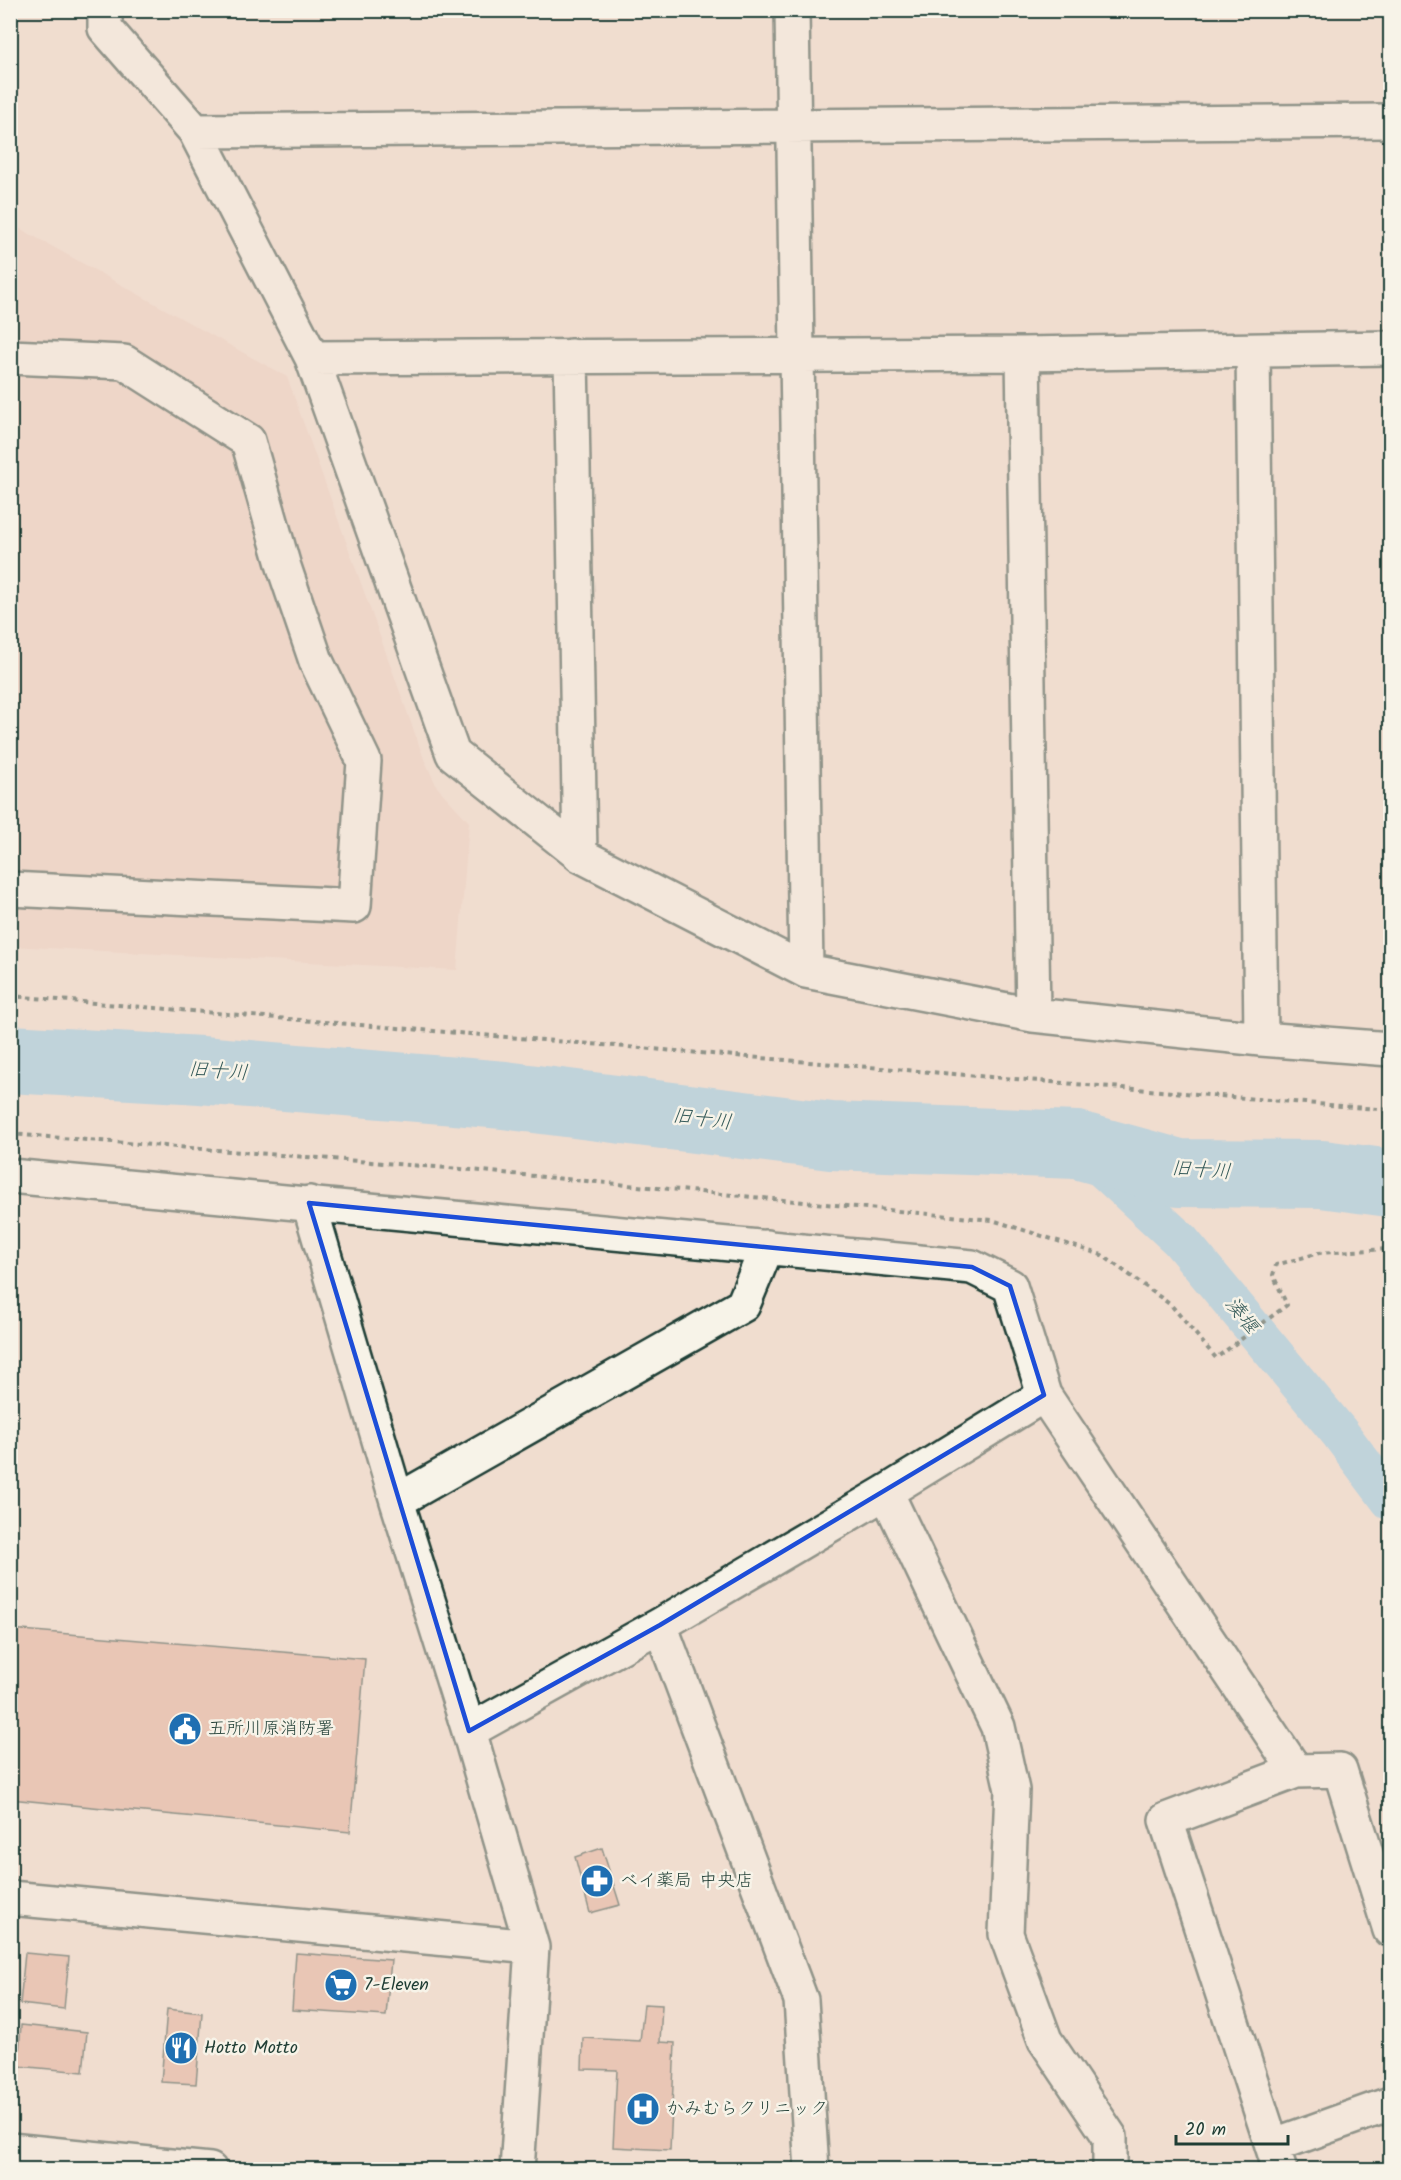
<svg xmlns="http://www.w3.org/2000/svg" width="1401" height="2180" font-family="Kalam,'Klee One',sans-serif">
<style>
.built{fill:#ebcebe}
.lines{fill:none;stroke-linecap:round;stroke-linejoin:round}
.canal{stroke:#85c7e6;stroke-width:39}
.river{stroke:#85c7e6;stroke-width:68}
.building{fill:#e0aa96;stroke:#1f3d34;stroke-width:1.5}
.minor-casing{stroke:#1f3d34;stroke-width:38}
.path{stroke:#1f3d34;stroke-width:4;stroke-dasharray:4.5 4.5;stroke-linecap:butt}
.minor{stroke:#f7f3e8;stroke-width:33}
.marked{fill:none;stroke:#1d4ed8;stroke-width:4.5;stroke-linejoin:round}
.labels{text-anchor:middle;dominant-baseline:central;stroke-width:5;stroke-linejoin:round;paint-order:stroke}
.poi-label{font-size:18px;fill:#1f3d34;stroke:#f7f3e8;text-anchor:start}
.water-label{font-size:20px;font-style:italic;fill:#335958;stroke:#f7f3e8}
</style>
<rect width="100%" height="100%" fill="#f0ddcf"/>
<filter id="ink" filterUnits="userSpaceOnUse"><feTurbulence type="fractalNoise" baseFrequency=".0167" numOctaves="2"/><feDisplacementMap in="SourceGraphic" scale="12" xChannelSelector="R" yChannelSelector="G"/><feConvolveMatrix kernelMatrix="1 2 1 2 8 2 1 2 1" color-interpolation-filters="sRGB"/></filter>
<g filter="url(#ink)">
<!-- built -->
<path class="built" d="M10 223 287 377 424 759 437 787 469 822 457 970 11 946Z"/>
<g class="lines">
<!-- canal -->
<path class="canal" d="M1077 1145 1180 1240 1339 1432 1390 1500"/>
<!-- river -->
<path class="river" d="M10 1059 201 1070 504 1095 831 1136 1077 1145 1179 1173 1322 1174 1390 1183"/>
</g>
<!-- building -->
<path class="building" d="M10 1629 365 1659 350 1832 10 1799Z
M602 1848 620 1905 590 1913 575 1857Z
M25 1953 69 1957 64 2009 20 2004Z
M296 1953 391 1960 386 2016 292 2010Z
M644 2004 662 2005 660 2042 675 2043 670 2150 613 2147 617 2070 582 2069 583 2038 640 2041Z
M167 2009 202 2013 196 2084 161 2082Z
M21 2025 87 2032 83 2072 18 2066Z"/>
<g class="lines">
<!-- minor casing -->
<g class="minor-casing">
<path id="minor" d="M105 10V28L195 131 312 358 453 754 580 855 806 971 1033 1015 1261 1039 1390 1049
M792 10 806 971
M195 131 1390 121
M1253 351 1261 1039
M1023 354 1033 1015
M571 356 580 855
M10 357 124 362 248 441 284 567 316 661 364 761 354 906 10 889
M312 358 1023 354 1390 348
M10 1176 972 1267 1010 1286 1044 1395 1296 1771
M309 1203 397 1501 469 1731 532 1947 517 2170
M886 1492 998 1727 1012 1790 1006 1934 1045 2040 1110 2137V2170
M397 1501 743 1305 767 1247
M660 1625 801 2000 812 2170
M469 1731 660 1625 886 1492 1044 1395
M10 1898 532 1947
M1272 2146 1390 2104
M10 2150 210 2170
M1280 2170 1166 1820 1296 1771 1340 1770 1390 1930"/>
</g>
<!-- path -->
<path class="path" d="M10 996 1390 1110
M10 1134 461 1169 992 1220 1102 1255 1171 1305 1216 1358 1287 1305 1273 1275 1276 1265 1319 1253 1390 1249"/>
<!-- minor -->
<use href="#minor" class="minor"/>
</g>
</g>
<!-- marked area -->
<path d="M0 0H1401V2180H0ZM309 1203 972 1267 1010 1286 1044 1395 660 1625 469 1731Z" fill="#f0ddcf" fill-opacity=".55" fill-rule="evenodd"/>
<path class="marked" d="M309 1203 972 1267 1010 1286 1044 1395 660 1625 469 1731Z"/>
<!-- icons -->
<defs>
<g id="civic-disc" transform="scale(1.725)"><circle r="9.5" fill="#1f6fb2" stroke="#f7f3e8"/><path d="M-.6-6.5H3V-4.5H.6V-3L4-1V1h2V6H-6V1h2V-1L-.6-3ZM-1.2 2.5V6h2.4V2.5Z" fill="#fff"/></g>
<g id="pharmacy-disc" transform="scale(1.725)"><circle r="9.5" fill="#1f6fb2" stroke="#f7f3e8"/><path d="M-2-6h4v4h4v4h-4v4h-4v-4h-4v-4h4Z" fill="#fff"/></g>
<g id="supermarket-disc" transform="scale(1.725)"><circle r="9.5" fill="#1f6fb2" stroke="#f7f3e8"/><path d="M-6-5.5h2.5l.6 2H6L4.5 2H-2.5L-4.4-4H-6ZM-1.5 3.2a1.3 1.3 0 1 0 .1 0ZM3 3.2a1.3 1.3 0 1 0 .1 0Z" fill="#fff"/></g>
<g id="restaurant-disc" transform="scale(1.725)"><circle r="9.5" fill="#1f6fb2" stroke="#f7f3e8"/><path d="M-5-6h1v4h1v-4h1v4h1v-4h1v5L-1.5 .5V6h-2V.5L-5-1ZM5-6V6H3V1.5H1.5Q1.5-4 5-6Z" fill="#fff"/></g>
<g id="hospital-disc" transform="scale(1.725)"><circle r="9.5" fill="#1f6fb2" stroke="#f7f3e8"/><path d="M-5-5h3v3.5h4V-5h3V5h-3V1.5h-4V5h-3Z" fill="#fff"/></g>
</defs>
<g fill-rule="evenodd">
<use href="#civic-disc" x="185" y="1729"/>
<use href="#pharmacy-disc" x="597" y="1881"/>
<use href="#supermarket-disc" x="341" y="1985"/>
<use href="#restaurant-disc" x="181" y="2048"/>
<use href="#hospital-disc" x="643" y="2109"/>
</g>
<g class="labels">
<!-- poi labels -->
<g class="poi-label">
<text x="208" y="1729">五所川原消防署</text>
<text x="620" y="1881">ベイ薬局 中央店</text>
<text x="364" y="1985">7-Eleven</text>
<text x="204" y="2048">Hotto Motto</text>
<text x="666" y="2109">かみむらクリニック</text>
</g>
<!-- water labels -->
<g class="water-label">
<text transform="translate(218 1072) rotate(4)">旧十川</text>
<text transform="translate(702 1120) rotate(7)">旧十川</text>
<text transform="translate(1201 1171) rotate(4)">旧十川</text>
<text transform="translate(1241 1316) rotate(51)">湊堰</text>
</g>
</g>
<!-- margin -->
<rect width="1401" height="2180" fill="none" stroke="#f7f3e8" stroke-width="36"/>
<rect x="18" y="18" width="1365" height="2144" fill="none" stroke="#1f3d34" stroke-width="2" filter="url(#ink)"/>
<!-- scale -->
<path d="M1176 2135v9h112v-9" fill="none" stroke="#1f3d34" stroke-width="3"/>
<text x="1185" y="2135" font-size="18" fill="#1f3d34" stroke="#f7f3e8" stroke-width="4.5" paint-order="stroke">20 m</text>
</svg>
